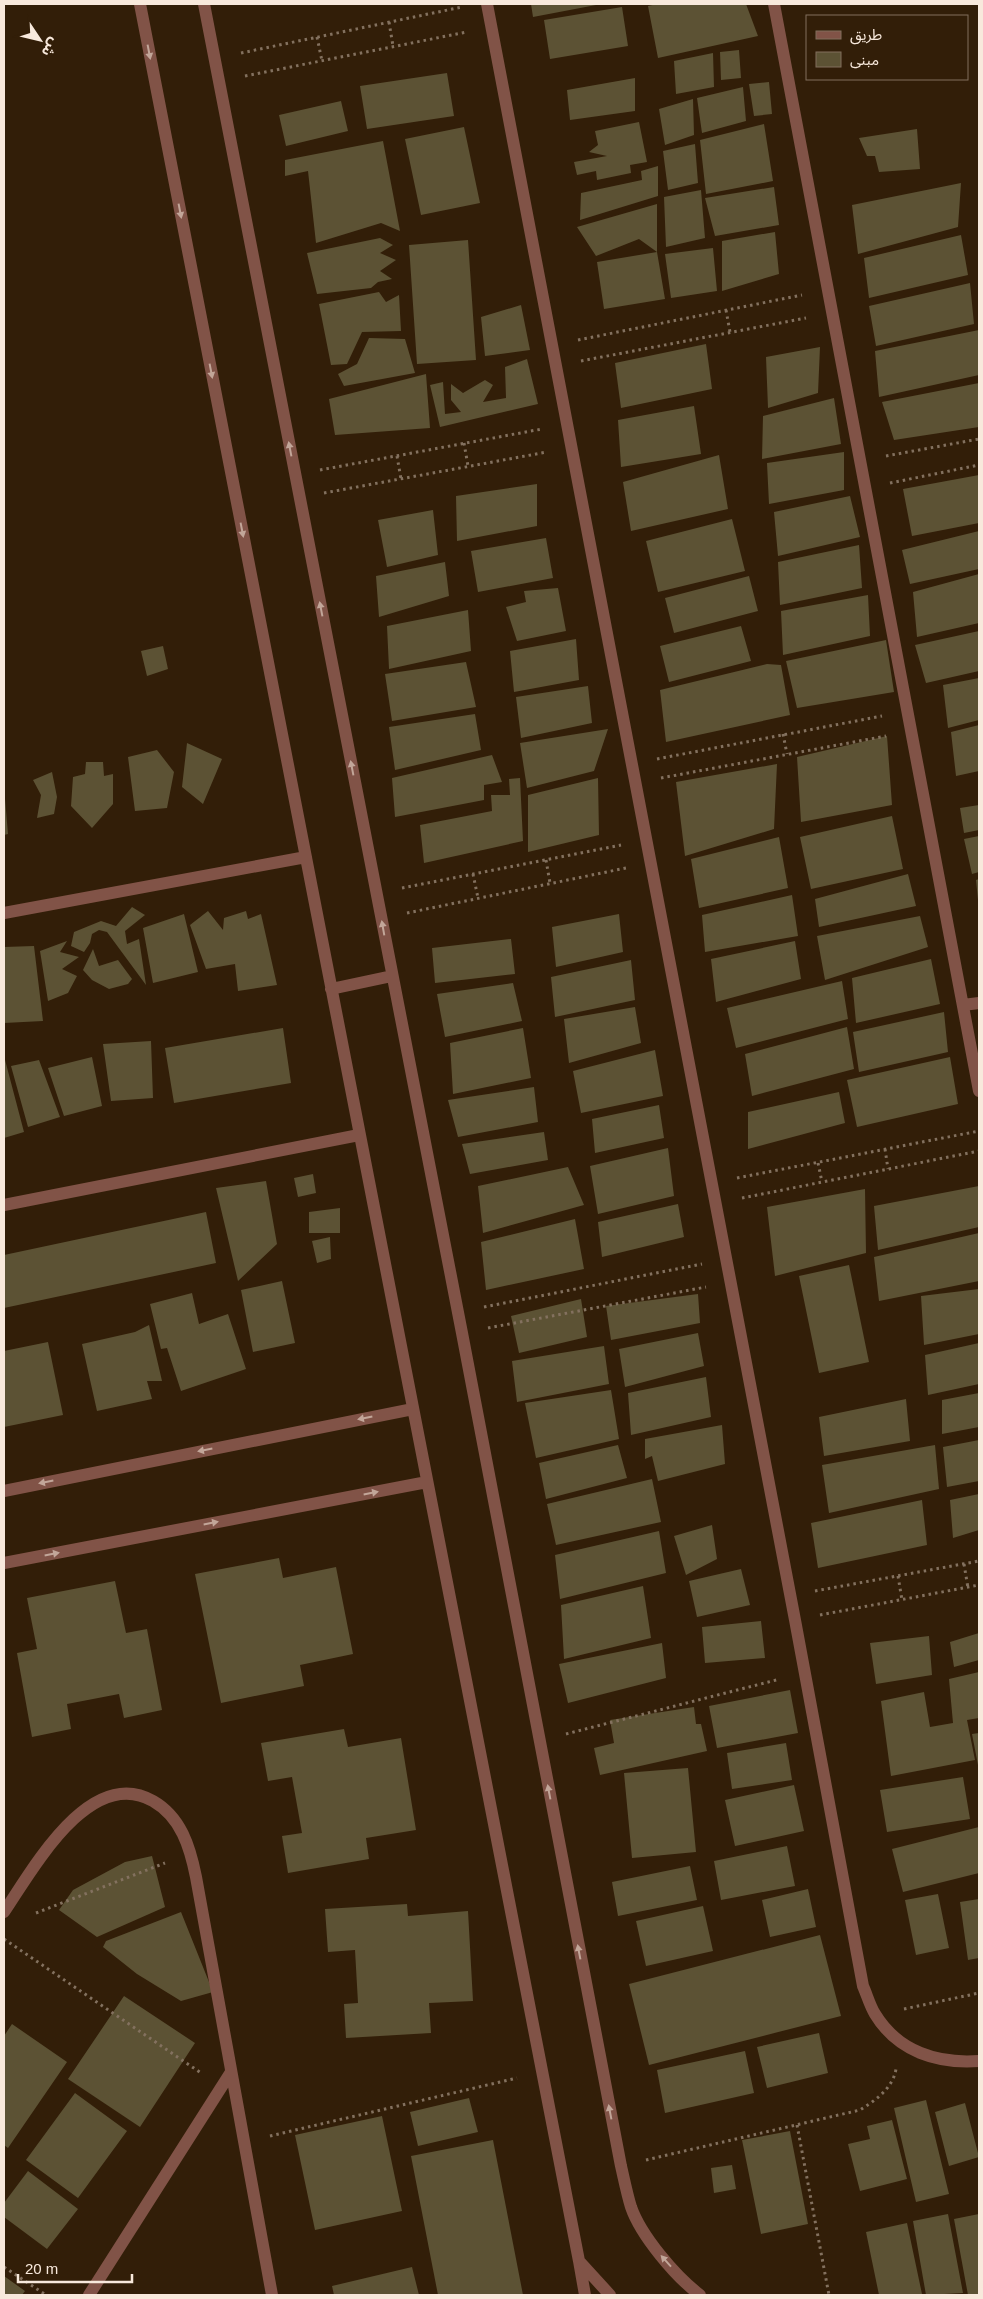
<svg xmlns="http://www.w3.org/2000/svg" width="983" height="2299" font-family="Arial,'Noto Sans Arabic',sans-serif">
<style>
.building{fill:#5c5234}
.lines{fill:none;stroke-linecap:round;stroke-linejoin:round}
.path{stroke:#83715f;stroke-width:3;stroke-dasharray:2.5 4;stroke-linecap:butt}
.minor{stroke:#815347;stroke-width:12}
.oneway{fill:#c2a699}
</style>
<rect width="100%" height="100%" fill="#321e08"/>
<!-- building -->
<path class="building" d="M531 4H596V5L533 17Z
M657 4H746L758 36 658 58 648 6Z
M622 7 628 46 550 59 544 20Z
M739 50 741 78 721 80 720 52Z
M713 53 714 87 676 94 674 61Z
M447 73 454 116 367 129 360 86Z
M635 78V111L570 120 567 90Z
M769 82 772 114 754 116 749 84Z
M743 87 746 121 702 133 697 98Z
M693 99 694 135 665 145 659 109Z
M341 101 348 131 286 146 279 115Z
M639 122 647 162 630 165 631 173 597 180 596 171 577 175 574 162 607 156 589 152 598 145 595 131Z
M764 124 773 181 706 194 700 140Z
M464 127 480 203 421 215 405 139Z
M917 129 920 169 879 172 875 156H867L859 138Z
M383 141 400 231 381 223 316 243 308 171 285 176V160Z
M695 144 698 183 668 190 663 151Z
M658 166V196L580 220 581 193 642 180 641 171Z
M961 183 958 227 858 254 852 205Z
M774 187 779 225 715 236 705 198Z
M701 190 705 238 666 247 664 197Z
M657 204V252L665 299 604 309 597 262 657 252 639 239 596 256 577 227Z
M775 232 779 274 722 291V241Z
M961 235 968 275 869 298 864 258Z
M380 238 393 245 380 253 396 260 380 271 392 279 378 282 371 288 317 294 307 253Z
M468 240 476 360 417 364 409 245Z
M713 248 717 291 671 298 665 254Z
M970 283 974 324 876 346 869 306Z
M379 292 386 302 399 295 401 331 362 332 347 364 331 365 319 304Z
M521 305 530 350 485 356 481 317Z
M979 330V375L879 397 875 351Z
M369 338 405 339 415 373 344 386 338 374 357 364Z
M706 344 712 389 621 408 615 363Z
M820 347 818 393 768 408 766 357Z
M527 359 538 404 440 427 430 385 443 382 445 414 461 412 451 400V384L463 393 485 380 493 385 483 402 506 398 505 367Z
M426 374 430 428 335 435 329 399Z
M979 383V427L894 440 882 402Z
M834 398 841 444 762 459 763 416Z
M694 406 701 454 621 467 618 420Z
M844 452V490L769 504 767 463Z
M719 455 728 509 631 531 623 482Z
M979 475V523L912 536 903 489Z
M537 484V526L457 541 456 496Z
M850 496 860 537 778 556 774 512Z
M433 510 438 555 387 567 378 520Z
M732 519 745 571 658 592 646 541Z
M979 531V569L910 584 902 550Z
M546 538 553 578 478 592 471 551Z
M859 545 862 588 780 605 778 562Z
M445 562 449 596 379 617 376 576Z
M979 574V623L917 637 913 592Z
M749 576 758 611 674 633 665 598Z
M558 588 566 631 517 641 506 607 526 602 524 591Z
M868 595 870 636 783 655 781 611Z
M468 610 471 651 389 669 387 626Z
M741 626 751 661 669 682 660 646Z
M979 631V671L926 683 915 645Z
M576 639 579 680 514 692 510 651Z
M886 640 894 692 797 708 786 661Z
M163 646 168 669 147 676 141 651Z
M466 662 476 707 392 721 385 674Z
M767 664 781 665 790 715 666 742 660 690Z
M979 678V720L948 728 943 685Z
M588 686 592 723 521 738 516 697Z
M475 714 481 750 395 770 389 727Z
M979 725V771L956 776 951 732Z
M608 729 594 771 527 788 520 743Z
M887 736 892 805 801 822 797 757Z
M187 743 222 759 203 804 182 787Z
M157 750 174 772 167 808 135 811 128 757Z
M492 755 502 782 484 785V800L395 817 392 778Z
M86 762H103L104 776 113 774V804L92 828 71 806 73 777 85 774Z
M777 764 774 829 685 856 676 782Z
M52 772 57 797 54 814 37 818 41 795 33 780Z
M520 778 523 841 424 863 420 825 492 811 491 795H510L509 779Z
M598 778 599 835 528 852V795Z
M4 787 8 834 4 835Z
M979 805V830L964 833 960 808Z
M892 816 903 869 811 889 800 837Z
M979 836V872L972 874 964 839Z
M779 837 788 888 699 908 691 859Z
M908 874 916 906 819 927 815 899Z
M979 879V900H978L976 880Z
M792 895 798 936 705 952 702 915Z
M132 907 145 915 125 931 127 944 139 939 146 985 107 932 99 930 92 934 90 943 84 952 71 946 74 932 101 921 116 926Z
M208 911 223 930 224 918 246 911 248 919 261 914 277 985 238 991 235 964 206 969 190 925Z
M184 914 198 972 153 983 143 928Z
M619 914 623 952 556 967 552 927Z
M920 916 928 947 825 980 817 936Z
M511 939 515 974 435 983 432 948Z
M67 941 60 952 79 957 62 969 77 976 68 993 48 1001 40 951Z
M795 941 801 979 716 1002 711 959Z
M34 946 43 1021 4 1023V947Z
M93 949 99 966 118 960 132 979 128 984 109 989 92 980 83 970Z
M931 959 940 1004 856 1023 852 978Z
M631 960 635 1000 555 1017 551 977Z
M842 981 848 1019 736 1048 727 1008Z
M513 983 522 1021 445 1037 437 994Z
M635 1007 641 1043 569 1063 564 1019Z
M944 1012 948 1052 859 1072 853 1032Z
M847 1027 854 1069 752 1096 745 1054Z
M283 1028 291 1083 174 1103 165 1048Z
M523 1028 531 1078 453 1094 450 1043Z
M151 1041 153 1098 111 1101 103 1044Z
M655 1050 663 1096 581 1113 573 1071Z
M4 1056 24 1132 4 1138Z
M92 1057 102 1106 64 1116 48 1068Z
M950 1057 958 1104 857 1127 847 1080Z
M39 1060 60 1117 28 1127 11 1066Z
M534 1087 538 1122 458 1137 448 1100Z
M839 1092 845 1123 748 1149V1112Z
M659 1105 664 1138 595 1153 592 1119Z
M544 1132 548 1160 470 1174 462 1144Z
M668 1148 674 1196 598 1214 590 1166Z
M568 1167 584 1205 483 1233 478 1186Z
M313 1174 316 1193 298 1197 294 1178Z
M266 1181 277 1244 238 1281 216 1188Z
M979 1186V1227L878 1250 874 1206Z
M865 1189 866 1253 775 1276 767 1207Z
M678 1204 684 1237 602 1257 598 1222Z
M340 1208V1233H309V1212Z
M206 1212 216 1263 4 1308V1255Z
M575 1219 584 1269 486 1290 481 1242Z
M979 1233V1281L879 1301 874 1257Z
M330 1237 331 1259 317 1263 312 1241Z
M849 1265 869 1362 819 1373 799 1276Z
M282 1281 295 1343 253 1352 241 1290Z
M979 1289V1334L924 1345 921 1296Z
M192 1293 199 1324 228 1314 246 1369 181 1391 167 1348 161 1349 150 1304Z
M698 1294 700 1323 611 1340 606 1306Z
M581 1299 587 1337 519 1353 511 1316Z
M149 1325 162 1381H147L152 1399 97 1411 82 1344 135 1332Z
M698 1333 704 1366 625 1387 619 1349Z
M48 1342 63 1415 4 1427V1351Z
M979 1343V1384L928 1395 925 1355Z
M604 1346 609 1384 517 1402 512 1361Z
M706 1377 711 1417 631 1435 628 1393Z
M611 1390 619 1439 536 1458 525 1403Z
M979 1393V1427L942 1434V1400Z
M906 1399 910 1441 824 1456 819 1417Z
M722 1425 725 1464 658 1481 652 1456 645 1459V1439Z
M979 1440V1481L947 1487 943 1447Z
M618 1445 627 1478 546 1499 539 1463Z
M935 1445 939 1489 829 1513 822 1465Z
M652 1479 661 1522 556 1545 547 1504Z
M979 1494V1530L953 1538 950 1500Z
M922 1500 927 1545 818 1568 811 1523Z
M712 1525 717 1559 686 1575 674 1536Z
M659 1531 666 1573 560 1599 555 1555Z
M279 1558 283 1578 336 1567 353 1654 300 1665 304 1686 221 1703 195 1574Z
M741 1569 750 1605 697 1617 689 1581Z
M115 1581 126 1633 147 1629 162 1710 124 1718 119 1694 67 1704 71 1729 32 1737 17 1653 37 1649 27 1598Z
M643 1586 651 1638 564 1659 561 1605Z
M761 1621 765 1658 705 1663 702 1627Z
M979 1633V1660L954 1667 950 1642Z
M929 1636 932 1675 876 1684 870 1643Z
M662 1643 666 1678 568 1703 559 1664Z
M979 1672V1718L967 1720 975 1760 891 1776 881 1701 924 1692 930 1727 953 1723 949 1679Z
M790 1690 798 1733 717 1748 709 1706Z
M694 1707 696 1724H701L707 1751 600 1775 594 1748 614 1743 610 1720Z
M344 1729 348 1747 401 1738 416 1830 366 1838 369 1859 288 1873 282 1836 302 1833 292 1777 268 1781 261 1743Z
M979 1733V1765H978L972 1734Z
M786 1743 792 1780 732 1789 727 1753Z
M688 1768 696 1852 632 1858 624 1773Z
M963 1777 970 1819 887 1832 880 1790Z
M794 1785 804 1831 735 1846 725 1800Z
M979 1827V1873L903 1892 892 1849Z
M787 1846 795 1886 721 1900 714 1861Z
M152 1856 165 1907 97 1937 59 1910 73 1890 125 1862Z
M690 1866 697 1900 618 1916 612 1882Z
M808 1889 816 1927 770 1937 762 1900Z
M938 1894 949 1948 916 1955 905 1900Z
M979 1899V1958L968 1960 960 1902Z
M407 1904 408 1916 468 1911 473 2001 429 2003 431 2033 346 2038 344 2004 358 2003 355 1950 328 1952 325 1909Z
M703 1906 713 1951 646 1966 636 1921Z
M181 1912 213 1992 181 2001 137 1974 103 1947 106 1941Z
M820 1935 841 2016 649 2065 629 1984Z
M124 1996 195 2043 140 2127 68 2079Z
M12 2024 67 2062 8 2148 4 2145V2036Z
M819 2033 828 2073 767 2088 757 2047Z
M745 2051 754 2093 665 2113 657 2070Z
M75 2093 127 2131 78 2198 26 2160Z
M469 2098 478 2132 418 2146 410 2112Z
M926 2100 949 2194 916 2202 894 2108Z
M965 2103 979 2157 949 2166 935 2112Z
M382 2116 402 2211 315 2230 295 2135Z
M892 2120 907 2179 860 2191 848 2144 870 2139 867 2126Z
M790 2131 808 2224 761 2234 742 2140Z
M493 2140 523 2295H438L411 2156Z
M732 2165 736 2189 714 2193 711 2168Z
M28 2171 78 2209 47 2249 4 2217V2203Z
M948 2214 963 2293 926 2295 913 2221Z
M979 2214V2295H968L954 2219Z
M907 2223 922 2294 879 2295 866 2232Z
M412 2267 419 2295H334L332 2286Z
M4 2276 25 2291 22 2295H4Z"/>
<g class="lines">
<!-- path -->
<path class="path" d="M389 22 393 46
M317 37 322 61
M241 53 462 7
M245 76 467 32
M726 310 730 332
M578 340 802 295
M581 361 806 318
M464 443 468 466
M397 456 401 479
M886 456 979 439
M320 470 542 429
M890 483 979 465
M324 493 547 452
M783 734 787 754
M657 759 882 716
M661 778 886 736
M546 860 550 883
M473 874 478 898
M402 888 621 845
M407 913 626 868
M885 1149 888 1169
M818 1163 822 1182
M737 1178 979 1131
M742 1198 979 1151
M484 1307 702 1264
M488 1328 706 1287
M964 1564 968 1588
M898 1576 902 1600
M815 1591 979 1561
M820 1615 979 1585
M566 1734 780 1679
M36 1913 165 1863
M4 1939 201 2073
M904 2009 979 1993
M797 2125 829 2295
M270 2136 517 2078
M646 2160 860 2110C876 2100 893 2088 896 2069
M4 2267 46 2295"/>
<!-- minor -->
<path class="minor" d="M140 4 579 2261 610 2295
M204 4 462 1333 621 2166C624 2179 627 2194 631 2207 641 2236 676 2277 700 2295
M487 4 795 1620 863 1986C867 1995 870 2006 875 2014 898 2052 938 2064 979 2061
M774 4 979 1091
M4 913 306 857
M331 989 392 976
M963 1005 979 1003
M4 1205 359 1135
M4 1491 413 1409
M4 1563 427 1482
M4 1912C33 1869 90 1765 153 1801 181 1817 190 1847 196 1877L272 2295
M579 2261 585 2295
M89 2295 231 2072"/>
</g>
<!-- one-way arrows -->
<defs><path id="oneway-solid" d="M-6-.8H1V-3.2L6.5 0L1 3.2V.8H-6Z" transform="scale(1.25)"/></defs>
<g class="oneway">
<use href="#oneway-solid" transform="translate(149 52) rotate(79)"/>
<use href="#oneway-solid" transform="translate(180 211) rotate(79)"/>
<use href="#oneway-solid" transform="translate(211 371) rotate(79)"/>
<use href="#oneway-solid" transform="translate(290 449) rotate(-101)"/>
<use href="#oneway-solid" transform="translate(242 530) rotate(79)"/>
<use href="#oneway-solid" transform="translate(321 609) rotate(-101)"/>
<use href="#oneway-solid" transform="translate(352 768) rotate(-101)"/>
<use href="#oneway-solid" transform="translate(383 928) rotate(-100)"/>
<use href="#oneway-solid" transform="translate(365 1418) rotate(169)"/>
<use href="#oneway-solid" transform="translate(205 1450) rotate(169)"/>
<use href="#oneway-solid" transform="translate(46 1482) rotate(169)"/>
<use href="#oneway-solid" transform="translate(371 1493) rotate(-11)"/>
<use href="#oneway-solid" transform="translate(211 1523) rotate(-11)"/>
<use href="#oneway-solid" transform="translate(52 1554) rotate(-11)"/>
<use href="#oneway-solid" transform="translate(549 1792) rotate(-101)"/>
<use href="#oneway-solid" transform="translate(579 1952) rotate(-101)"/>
<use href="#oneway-solid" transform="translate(610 2112) rotate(-101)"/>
<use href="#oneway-solid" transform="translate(666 2261) rotate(-132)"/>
</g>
<!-- border -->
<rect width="983" height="2299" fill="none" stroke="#f8e9dc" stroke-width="10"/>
<!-- legend -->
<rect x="806" y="15" width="162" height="65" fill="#321e08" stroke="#816f5d"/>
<rect x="816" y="31" width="25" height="8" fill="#815347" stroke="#816f5d"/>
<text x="850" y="40" font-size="15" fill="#f8e9dc">طريق</text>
<rect x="816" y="52" width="25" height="15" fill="#5c5234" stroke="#816f5d"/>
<text x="850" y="65" font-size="15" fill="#f8e9dc">مبنى</text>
<!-- north arrow -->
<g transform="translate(40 40) rotate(125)" stroke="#321e08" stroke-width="4" paint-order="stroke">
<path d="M0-4L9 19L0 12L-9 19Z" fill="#f8e9dc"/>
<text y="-8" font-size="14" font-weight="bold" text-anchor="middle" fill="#f8e9dc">ش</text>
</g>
<!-- scale -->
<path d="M18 2274v8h114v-8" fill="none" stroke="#f8e9dc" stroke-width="2.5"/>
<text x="25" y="2274" font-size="15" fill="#f8e9dc" stroke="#321e08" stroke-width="4" paint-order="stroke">20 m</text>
</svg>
